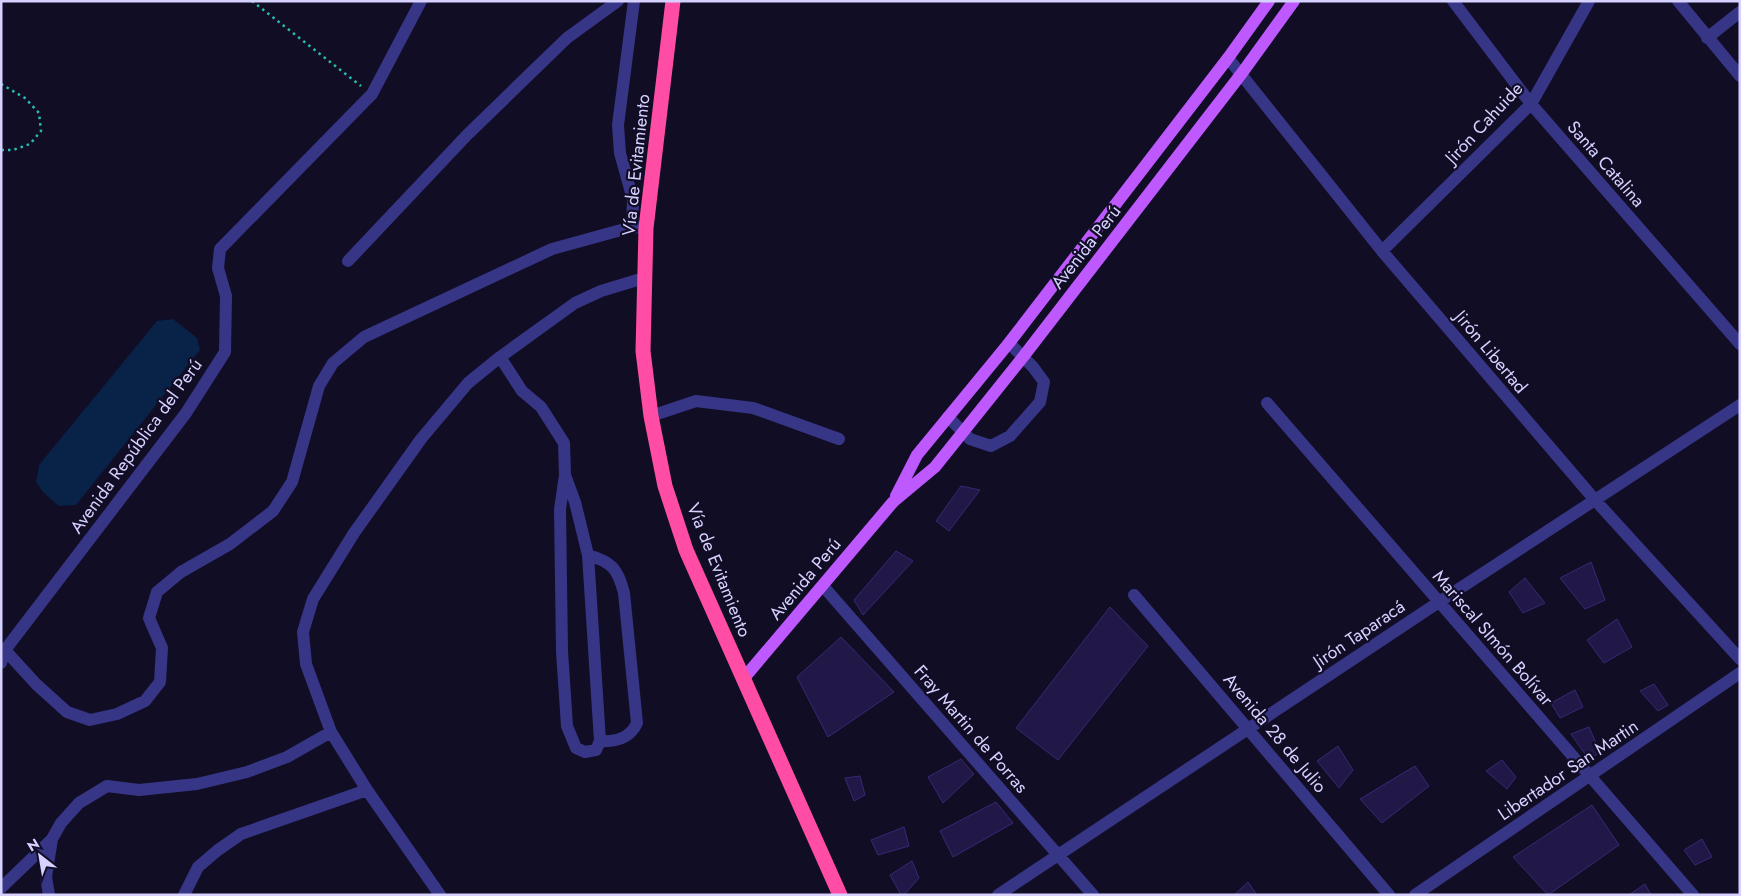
<svg xmlns="http://www.w3.org/2000/svg" width="1741" height="896" font-family="Jost,sans-serif">
<style>
.water{fill:#092248}
.building{fill:#211847;stroke:#372974}
.lines{fill:none;stroke-linecap:round;stroke-linejoin:round}
.path{stroke:#29bcb0;stroke-width:2.5;stroke-dasharray:2.5 4;stroke-linecap:butt}
.minor{stroke:#373686;stroke-width:12}
.major{stroke:#be58ff;stroke-width:12}
.highway{stroke:#ff4ca5;stroke-width:15}
.labels{text-anchor:middle;dominant-baseline:central;stroke-width:4.5;stroke-linejoin:round;paint-order:stroke}
.street-label{font-size:18px;fill:#d6d1ff;stroke:#110d25}
</style>
<rect width="100%" height="100%" fill="#110d25"/>
<!-- water -->
<path class="water" d="M173 319 197 338 200 350 76 505 59 506 43 492 36 482 39 465 157 321Z"/>
<!-- building -->
<path class="building" d="M961 486 980 490 949 531 936 521Z
M896 551 913 561 863 615 854 600Z
M1591 562 1605 600 1585 609 1560 578Z
M1525 578 1545 603 1523 613 1509 592Z
M1110 607 1148 646 1058 760 1016 728Z
M1617 619 1632 647 1604 663 1587 640Z
M841 637 894 692 828 737 797 677Z
M1654 684 1668 705 1658 711 1640 691Z
M1575 690 1583 707 1560 718 1551 703Z
M1589 727 1600 752 1589 760 1571 734Z
M1338 746 1353 770 1339 788 1317 761Z
M961 759 974 774 943 803 928 777Z
M1502 760 1516 777 1507 789 1486 771Z
M1415 766 1429 786 1382 823 1360 799Z
M860 776 865 795 854 801 845 778Z
M996 802 1013 823 953 857 940 831Z
M1592 805 1619 845 1548 895 1513 857Z
M904 827 909 846 878 855 871 840Z
M1702 839 1712 857 1695 865 1684 850Z
M912 861 919 878 904 895H901L890 875Z
M1248 882 1257 895H1234Z
M1645 884 1651 895H1629Z"/>
<g class="lines">
<!-- path -->
<path class="path" d="M252 1 361 86
M1 84 25 98 39 113 41 131 30 144 13 150H1"/>
<!-- minor -->
<path class="minor" d="M1453 1 1531 104 1740 344
M1678 1 1740 76
M1707 38 1740 12
M1228 58 1382 251 1595 500 1740 659
M632 227 633 200 620 153 618 125 634 1
M1382 251 1531 104 1589 1
M348 261 467 135 567 38 618 1
M500 357 522 391 541 407 564 443 565 475 560 509 562 651 567 726 576 748 585 752 596 750 600 741 588 555 575 502 565 475
M1267 403 1693 895
M651 416 696 401 753 408 839 439
M948 417 970 439 991 446 1010 436 1040 402 1044 382 1033 367 1009 343
M588 555C612 562 618 569 624 593L637 723C630 738 617 742 600 741
M823 586 1093 895
M1134 595 1389 895
M5 650 36 684 67 712 90 720 117 714 145 701 160 682 162 648 149 618 157 592 181 572 230 544 273 511 292 482 319 386 333 363 364 337 552 249 632 227 646 228
M1 663 5 650 186 413 225 352 226 296 218 268 220 249 372 94 421 1
M1 888 52 839
M49 895 46 877 52 839 61 823 79 803 107 786 139 790 197 784 247 772 287 757 331 732
M184 895 198 867 218 850 241 834 367 790
M440 895 367 790 331 732 306 664 303 632 313 599 354 533 421 439 468 383 500 357 575 303 601 291 644 278
M998 895 1439 602 1740 405
M1415 895 1740 673"/>
<!-- major -->
<path class="major" d="M896 496 917 455 1009 343 1228 58 1269 1
M744 678 893 502 935 467 1023 357 1242 73 1294 1"/>
<!-- highway -->
<path class="highway" d="M673 1 646 228 643 351 651 416 665 486 686 550 840 895"/>
</g>
<g class="labels">
<!-- street labels -->
<g class="street-label">
<text transform="translate(1484 123) rotate(-47)">Jirón Cahuide</text>
<text transform="translate(1606 164) rotate(49)">Santa Catalina</text>
<text transform="translate(636 165) rotate(-84)">Vía de Evitamiento</text>
<text transform="translate(1086 247) rotate(-52)">Avenida Perú</text>
<text transform="translate(1491 352) rotate(50)">Jirón Libertad</text>
<text transform="translate(136 446) rotate(-54)">Avenida República del Perú</text>
<text transform="translate(719 570) rotate(68)">Vía de Evitamiento</text>
<text transform="translate(805 579) rotate(-50)">Avenida Perú</text>
<text transform="translate(1359 634) rotate(-34)">Jirón Taparacá</text>
<text transform="translate(1493 638) rotate(49)">Mariscal SImón Bolívar</text>
<text transform="translate(971 729) rotate(49)">Fray Martin de Porras</text>
<text transform="translate(1275 733) rotate(50)">Avenida 28 de Julio</text>
<text transform="translate(1568 770) rotate(-34)">Libertador San Martin</text>
</g>
</g>
<!-- border -->
<rect width="1741" height="896" fill="none" stroke="#d6d1ff" stroke-width="5"/>
<!-- north arrow -->
<g transform="translate(40 856) rotate(329)" stroke="#110d25" stroke-width="4" paint-order="stroke">
<path d="M0-4L9 19L0 12L-9 19Z" fill="#d6d1ff"/>
<text y="-8" font-size="14" font-weight="bold" text-anchor="middle" fill="#d6d1ff">N</text>
</g>
</svg>
